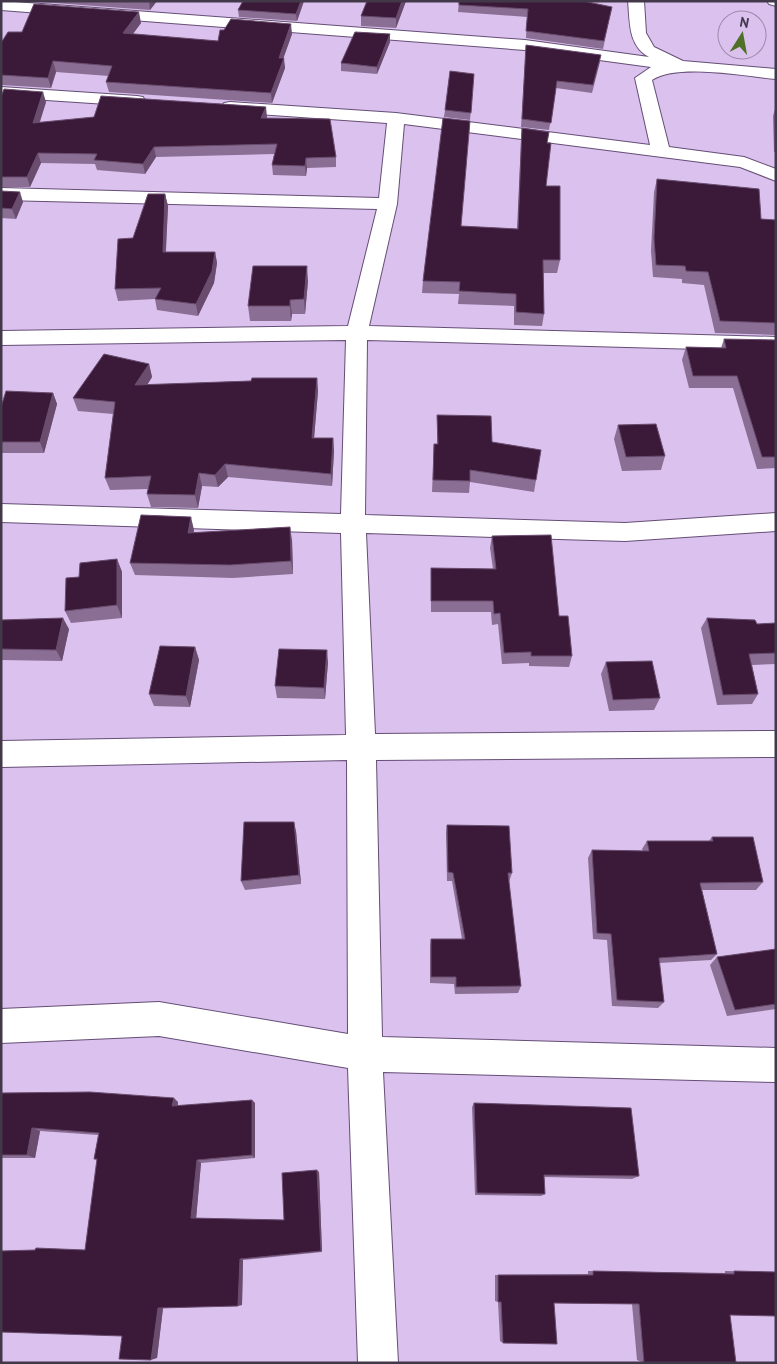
<svg xmlns="http://www.w3.org/2000/svg" width="777" height="1364" font-family="'PT Sans',sans-serif">
<style>
.lines{fill:none;stroke-linecap:round;stroke-linejoin:round}
.street-casing{stroke:#654e75;stroke-width:2}
.street{fill:#fff;fill-rule:evenodd}
.wall{fill:#8a6e93}
.shaded-wall{fill:#6a4c6f}
.building{fill:#3a1a38;stroke:#6a4c6f}
</style>
<rect width="100%" height="100%" fill="#dac1ee"/>
<g class="lines">
<!-- street casing -->
<g class="street-casing">
<path id="street" d="M1 1 525 40 649 57C628 46 630 22 628 1H644L646 33 654 47 683 61 776 69V79C745 76 677 63 652 80L669 147 744 157 776 169V181L740 167 404 124 397 204 369 326 776 337V351L367 340 365 515 625 523 776 513V531L625 541 366 533 375 734 776 731V757L376 760 382 1037 776 1048V1082L383 1072 398 1363H358L348 1068 159 1036 1 1043V1009L159 1002 348 1034 347 760 1 767V741L346 735 341 533 1 522V504L341 514 346 340 1 345V331L348 326 377 209 1 200V188L379 198 387 123 230 112 224 111 221 107 224 103 230 102 396 113 650 145 635 78 651 67 525 50 1 10Z
M767 1H776V6L769 4Z
M1 87 137 96 143 97 145 101 143 105 137 106 1 97Z"/>
</g>
<!-- street -->
<use href="#street" class="street"/>
</g>
<!-- wall -->
<path class="wall" d="M41 1H157L150 10 41 2Z
M243 1H304L297 21 239 17 238 10Z
M367 1H406L396 28 361 26V16Z
M459 1 612 7 603 49 526 38 527 17 458 12Z
M141 23 133 34 218 41 292 34 283 58 285 68 272 103 109 92 106 82 109 76 56 72 51 88 1 85V43L22 32Z
M390 42 377 74 341 71V63Z
M526 45 600 62 592 93 556 88 549 130 521 127Z
M474 74 470 120 444 117 445 110Z
M1 97 46 102 40 122 267 117 266 118 336 157V167L307 168 306 176 273 175 272 165 274 154 156 157 145 174 97 170 95 164 41 163 30 187H1Z
M775 109H776V152H774L773 116Z
M522 128 547 143 546 186 560 260 557 273H543L544 314 542 326 514 325V306L458 304 459 294 422 293 423 281 461 226 517 229 521 141Z
M657 179 761 219 776 220V335L715 333 704 285 682 283V279L653 277 651 251 654 192Z
M1 191 23 202 16 219 1 218Z
M165 194 168 206 166 252H215L217 263 214 283 198 316 157 310 155 299 118 301 115 289 133 238Z
M308 281 305 314H292L291 321H250L248 306Z
M724 339 776 340V468L757 469 733 388H689L682 360 686 347 721 348Z
M149 364 152 377 147 385 317 378 318 391 314 438H333L334 451 332 486 228 477 218 487 202 486 198 508 151 507 147 494 148 489 110 490 105 478 113 414 78 411 73 398Z
M53 393 57 404 44 453H1V407Z
M437 415 492 442 536 480 534 492 470 482 469 493 432 492 434 444H437Z
M618 425 665 456 661 470 622 471 614 439Z
M194 530V532L292 540 293 574 233 578 135 575 130 563Z
M492 536 559 616 572 656 569 667 529 666V663L502 664 498 624 492 625 491 612H431V568L493 569 490 548Z
M117 559 122 572V618L71 623 65 611 79 577Z
M707 618 757 624 776 623V664L752 665 758 694 752 704 717 705 701 628Z
M1 620 69 629 62 661 1 660Z
M195 647 199 660 190 707 154 706 149 694Z
M328 662 325 699 277 698 275 686Z
M606 662 660 698 654 710 609 711 601 674Z
M447 825 512 873 509 882 521 986 518 993 455 994 454 984 430 983V946L431 939H462L452 881H447L446 834Z
M296 831 301 884 245 890 241 881Z
M712 837 763 882 756 890H702L717 954 711 960 659 963 664 1002 658 1008 612 1006 607 940 593 939 588 858 592 850 643 851 642 849 647 841H709Z
M776 949V1009L727 1016 710 965 717 957Z
M1 1093 178 1102V1106L252 1100 255 1103V1158L201 1163 196 1218 284 1220 319 1172 322 1252 243 1260 242 1305 163 1308 157 1358 122 1336 1 1251 85 1250 97 1160 94 1159 98 1135 40 1131 35 1158H1Z
M474 1103 639 1176 632 1179 544 1177 545 1194 541 1196 475 1195 472 1107Z
M588 1271 725 1273V1271L776 1272 730 1315 644 1363 637 1360 632 1304 554 1303 503 1343 500 1341 498 1302 495 1301V1275L588 1274Z"/>
<!-- shaded-wall -->
<path class="shaded-wall" d="M149 1H157L150 10Z
M301 1H304L297 21 296 14Z
M402 1H406L396 28V18Z
M139 12 141 23 125 44 123 33Z
M291 24 292 34 280 68 279 58Z
M390 34V42L377 74V67Z
M284 58 285 68 272 103 271 93Z
M53 61 56 72 51 88 48 78Z
M43 92 46 102 36 133 33 123Z
M266 107 267 117 263 128 261 118Z
M154 147 156 157 145 174 143 164Z
M38 153 41 163 30 187 27 177Z
M306 158 307 168 306 176 305 166Z
M20 192 23 202 16 219 12 209Z
M165 194 168 206 165 263 163 252Z
M215 252 217 263 214 283 198 316 196 304Z
M307 266 308 281 305 314 304 299Z
M290 300 292 314 291 321 290 306Z
M149 364 152 377 139 398 135 385Z
M317 378 318 391 313 451 312 438Z
M53 393 57 404 44 453 40 442Z
M333 438 334 451 332 486 331 474Z
M225 464 228 477 218 487 215 475Z
M199 473 202 486 198 508 195 495Z
M191 517 194 530 191 546 188 533Z
M290 527 292 540 293 574 291 561Z
M117 559 122 572V618L117 605Z
M63 618 69 629 62 661 56 650Z
M195 647 199 660 190 707 186 696Z
M327 650 328 662 325 699 324 688Z
M294 822 296 831 301 884 299 875Z
M174 1098 178 1102 177 1110 172 1106Z
M252 1100 255 1103V1158L252 1155Z
M32 1128 40 1131 35 1158 27 1155Z
M197 1160 201 1163 196 1220 191 1218Z
M317 1170 319 1172 322 1252 321 1251Z
M240 1259 243 1260 242 1305 238 1306Z
M158 1308H163L157 1358 151 1360Z"/>
<!-- building -->
<path class="building" d="M243 1H301L296 14 238 10Z
M367 1H402L396 18 361 16Z
M459 1H583L612 7 604 41 526 31 528 9 459 5Z
M34 4 139 12 123 33 218 41 220 30H224L231 19 291 24 279 58H284L271 93 106 82 112 66 53 61 48 78 1 75V43L8 32H22Z
M355 32 390 34 377 67 341 63Z
M526 45 601 55 593 85 557 81 551 123 522 119Z
M450 71 474 74 471 113 445 110Z
M4 89 43 92 33 123 94 117 101 96 266 107 261 118 330 119 336 157 306 158 305 166 272 165 277 144 154 147 143 164 94 160 97 154 38 153 27 177H1V97Z
M443 118 470 121 461 226 518 229 522 128 549 132 547 143H551L546 186H560V260H543L544 314 516 312V294L459 291 460 282 423 281Z
M657 179 759 189 761 219 776 220V323L720 321 708 272 686 271 685 266 656 265 654 238Z
M1 191 20 192 12 209 1 208Z
M148 194H165L163 252H215L212 271 196 304 155 299 161 288 115 289 118 239 133 238Z
M253 266H307L304 299 290 300V306H248Z
M724 339 776 340V457H762L737 376H693L686 347 726 348Z
M104 354 149 364 135 385 251 381 252 378H317L312 438H333L331 474 225 464 215 475 199 473 195 495 147 494 151 476 105 478 115 402 73 398Z
M6 391 53 393 40 442H1V407Z
M437 415 491 416 492 442 541 450 536 480 470 470V481L433 480 434 444H438Z
M656 424 665 456 626 457 618 425Z
M141 515 191 517 188 533 290 527 291 561 230 565 130 563Z
M551 535 559 616H568L572 656H531V652L504 653 500 613 494 614 493 601H431V568L496 569 492 536Z
M117 559V605L65 611 66 578 79 577 80 563Z
M63 618 56 650 1 649V620Z
M707 618 755 620 757 624 776 623V653L749 654 758 694 723 695Z
M160 646 195 647 186 696 149 694Z
M279 649 327 650 324 688 275 686Z
M652 661 660 698 613 700 606 662Z
M244 822H294L299 875 241 881Z
M447 825 509 826 512 873H508L521 986 456 987V977H431V939H465L453 873 448 872Z
M712 837H753L763 882 700 883 717 954 659 958 664 1002 617 1000 611 934 597 933 592 850 649 851 647 841H713Z
M776 949V1004L735 1010 717 957Z
M90 1092 174 1098 172 1106 252 1100V1155L197 1160 191 1218 284 1220 282 1173 317 1170 321 1251 240 1259 238 1306 158 1308 151 1360 119 1359 122 1336 1 1332V1251L35 1250 36 1248 85 1250 97 1159H94L99 1133 32 1128 27 1155H1V1093Z
M474 1103 631 1108 639 1176 544 1175 545 1194 477 1193Z
M593 1271 734 1274V1271L776 1272V1316L730 1315 736 1363H644L639 1304 554 1303 557 1344 503 1343 501 1302H498V1275H593Z"/>
<!-- border -->
<rect width="777" height="1364" fill="none" stroke="#42384a" stroke-width="5"/>
<!-- north arrow -->
<g transform="translate(742 35) rotate(11)"><circle r="24" fill="#dac1ee" stroke="#9d8aac"/>
<path d="M0-4L9 19L0 12L-9 19Z" fill="#4f7027"/>
<text y="-8" font-size="14" font-weight="bold" text-anchor="middle" fill="#42384a">N</text>
</g>
</svg>
